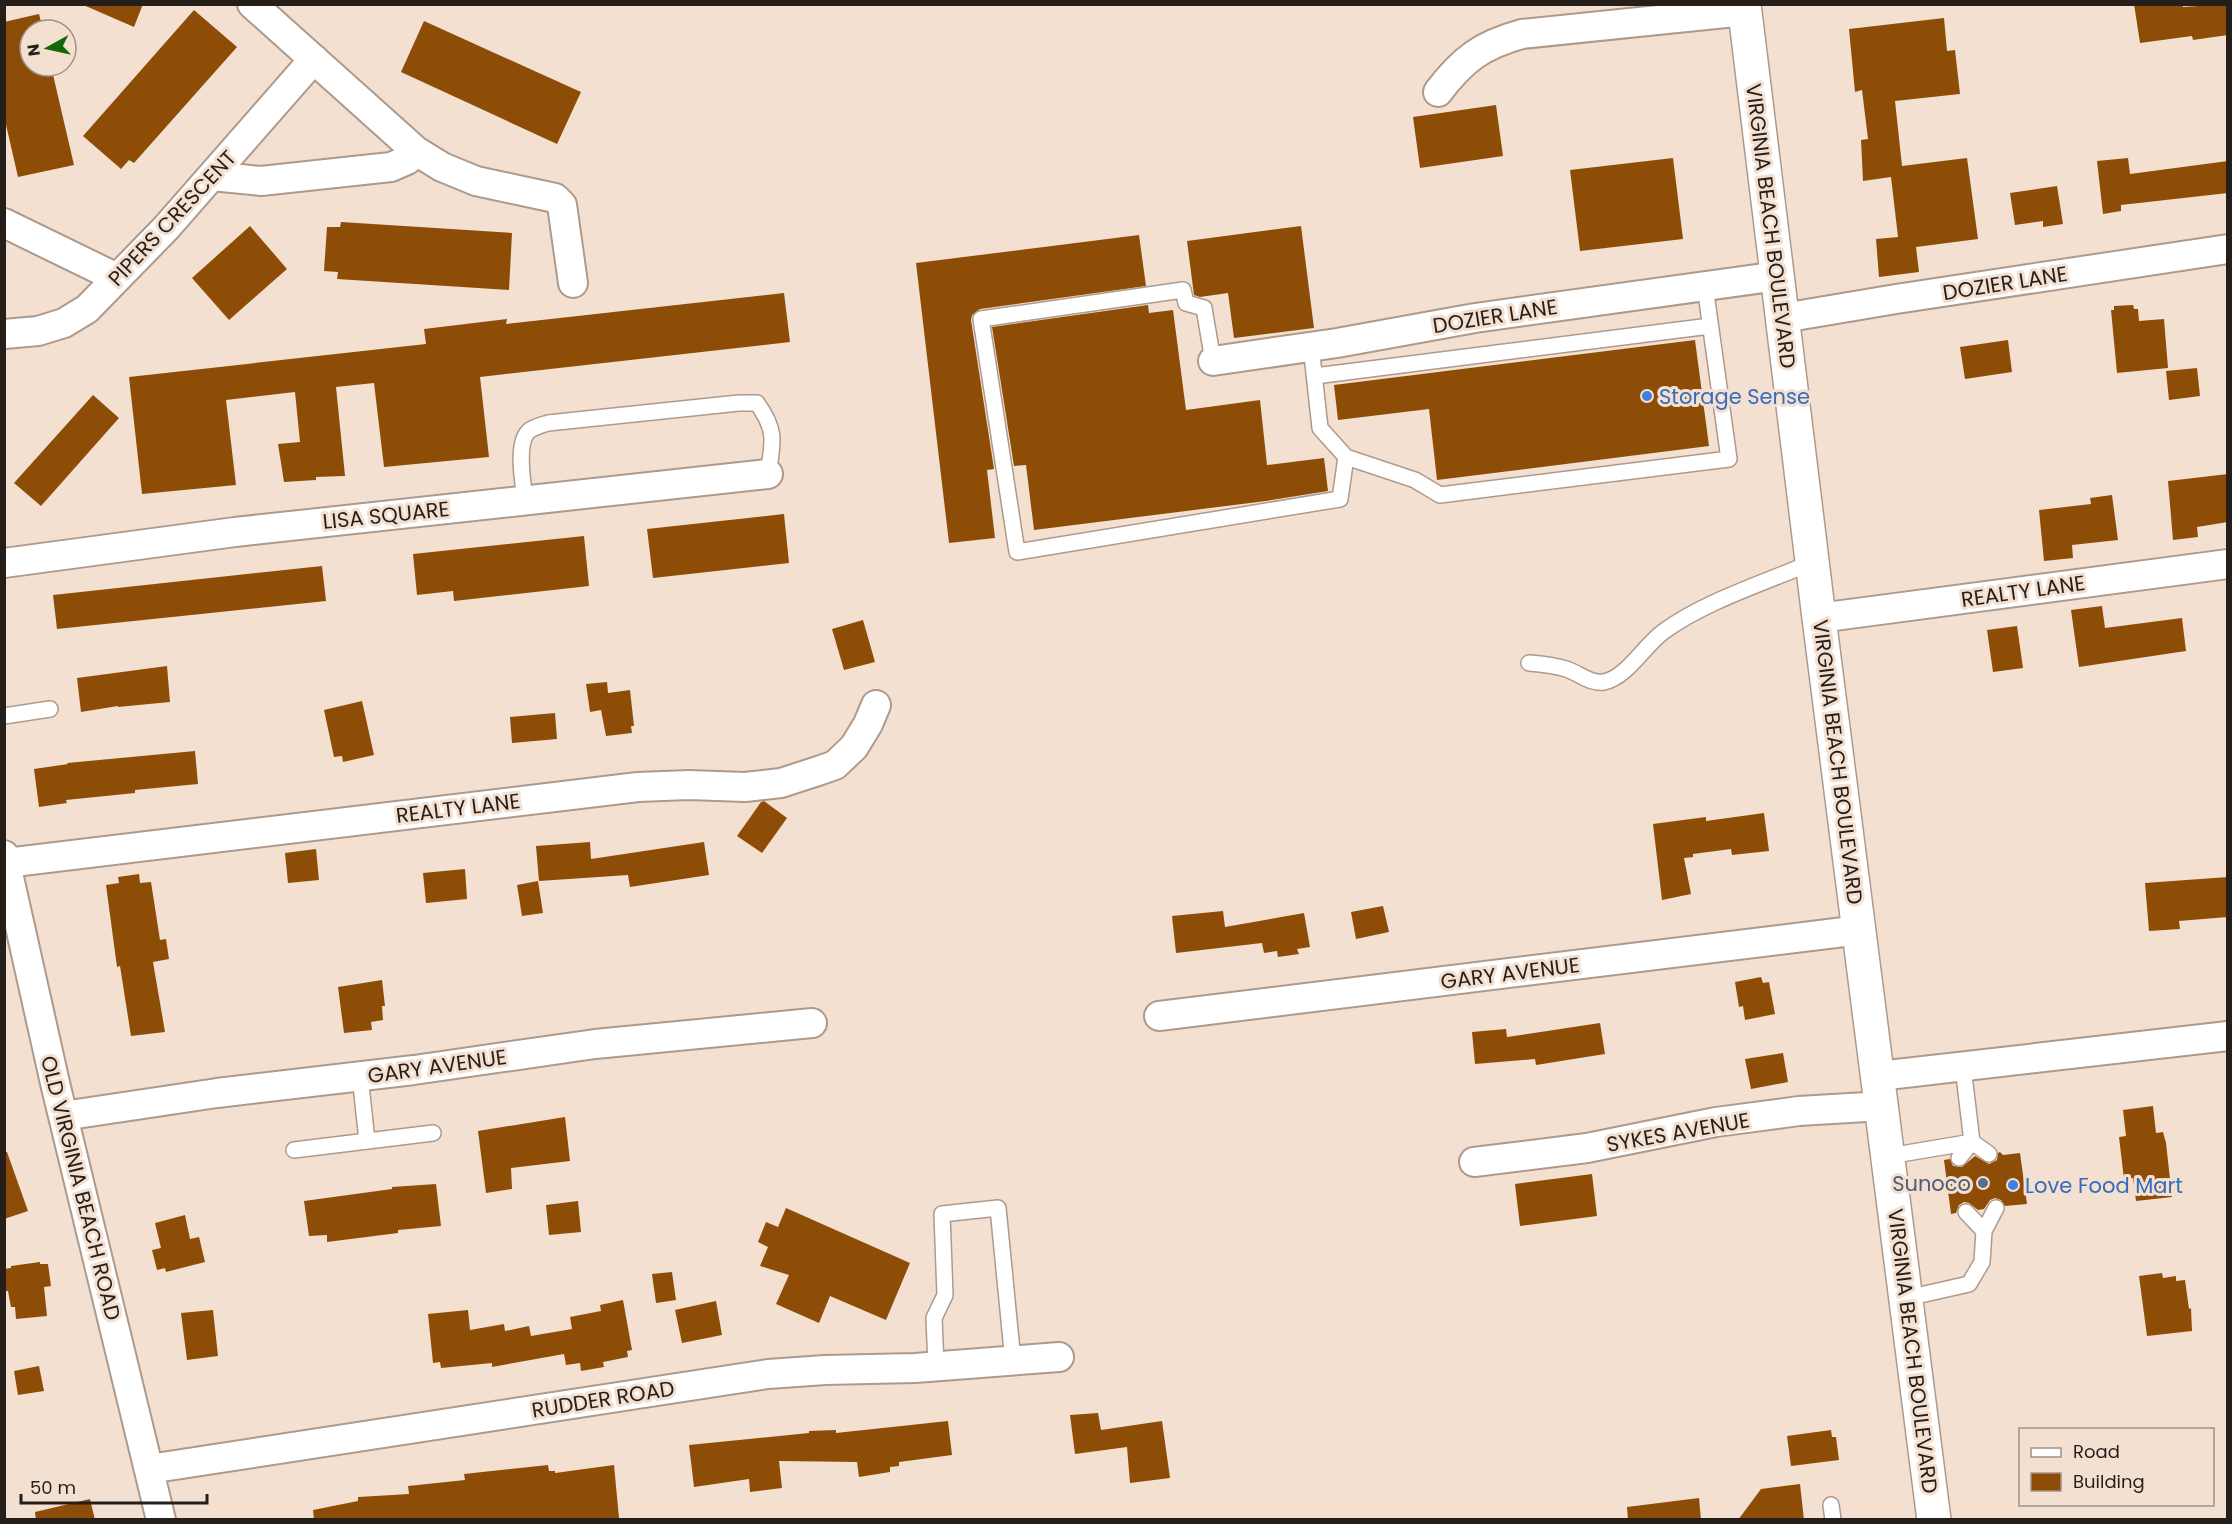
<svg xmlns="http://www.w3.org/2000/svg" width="2232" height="1524" font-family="Poppins,sans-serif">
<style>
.building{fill:#8e4d07}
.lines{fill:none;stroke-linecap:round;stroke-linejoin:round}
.service-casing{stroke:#ad9a8c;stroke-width:18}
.minor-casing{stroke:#ad9a8c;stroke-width:32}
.primary-casing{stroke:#ad9a8c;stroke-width:36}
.service{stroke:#fff;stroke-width:15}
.minor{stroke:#fff;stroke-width:28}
.primary{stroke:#fff;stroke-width:33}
.shop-dot{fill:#3f7fe0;stroke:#f4e0d1;stroke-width:2}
.service-dot{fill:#5c6f8a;stroke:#f4e0d1;stroke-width:2}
.labels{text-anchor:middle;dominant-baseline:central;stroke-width:6;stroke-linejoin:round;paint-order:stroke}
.street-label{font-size:21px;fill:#251e19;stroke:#f4e0d1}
.shop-label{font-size:21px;fill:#366cbe;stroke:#f4e0d1;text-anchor:start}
.service-label{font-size:21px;fill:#4e5e75;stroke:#f4e0d1;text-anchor:end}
</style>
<rect width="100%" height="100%" fill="#f4e0d1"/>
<!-- building -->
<path class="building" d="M81 4H143L134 27Z
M2134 4H2182L2183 7 2228 4V35L2193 40 2192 36 2140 43Z
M194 10 237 47 134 163 129 160 121 169 83 136Z
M39 14 43 30H30V66H51L74 165 18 177 4 116V22Z
M1944 18 1947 51 1955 50 1960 94 1895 101 1902 166 1967 158 1978 239 1916 247 1919 272 1879 277 1876 239 1898 237 1891 177 1863 181 1861 140 1868 139 1862 90 1855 92 1849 29Z
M424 21 581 92 557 144 401 72Z
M1496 105 1503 156 1420 168 1413 117Z
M1673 158 1683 239 1580 251 1570 170Z
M2128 158 2130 174 2228 161V193L2121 205V211L2103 214 2097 161Z
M2057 186 2063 224 2043 227V221L2015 225 2010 193Z
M341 222 512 233 509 290 337 279 338 272 324 271 327 227H340Z
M250 226 287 269 229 320 192 278Z
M1301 226 1314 328 1234 338 1228 293 1200 297 1194 295 1187 241Z
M1139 235 1146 286 980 309 972 315 971 320 994 469 987 470 995 538 949 543 916 263Z
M784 293 790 342 480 377 489 457 384 467 374 383 336 387 345 476 316 477V480L284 482 278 444 300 442 295 392 226 400 236 485 142 494 129 377 426 344 424 329 507 319 506 324Z
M1148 305 1149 313 1173 310 1186 410 1260 400 1267 465 1324 458 1328 491 1266 501 1034 530 1026 465 1014 466 992 327Z
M2133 305 2134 309H2138L2139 321 2164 319 2168 368 2117 373 2111 310H2114V306Z
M1695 340 1709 446 1437 480 1429 409 1338 420 1334 385Z
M2008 340 2012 372 1965 379 1960 347Z
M2197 368 2200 396 2169 400 2166 371Z
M93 395 119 418 41 506 14 483Z
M2228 474V522L2197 527 2198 537 2173 540 2168 481Z
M2112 495 2118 540 2072 545 2073 558 2044 561 2039 510 2091 504 2090 498Z
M784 514 789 563 653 578 647 529Z
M584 536 589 586 454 601 453 591 417 595 413 554Z
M322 566 326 601 57 629 53 595Z
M2102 606 2105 628 2182 618 2186 651 2079 667 2071 610Z
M863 620 875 662 844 670 832 629Z
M2017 626 2023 668 1993 672 1987 630Z
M167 666 170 702 118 707V706L81 712 77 678Z
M607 682 608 693 630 690 634 726H631L632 733 606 736 601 710 590 712 586 684Z
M362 701 374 755 343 762 342 756 334 757 324 710Z
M555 713 557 739 512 743 510 717Z
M195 751 198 784 135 790V793L66 800 67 803 39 807 34 769 68 764 67 763Z
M764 801 787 818 762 853 737 836 761 802Z
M1764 813 1769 851 1732 855 1731 849 1693 854V857L1684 858 1691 894 1662 900 1653 824 1706 817V821Z
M590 842 591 859 704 842 709 875 630 887 628 875 539 881 536 846Z
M316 849 319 880 288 883 285 853Z
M465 869 467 899 426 903 423 873Z
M139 874 140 883 151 882 160 940 166 939 169 959 153 962 165 1032 131 1036 120 966 117 967 106 885 119 883 118 877Z
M2228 877V917L2179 921 2180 929 2149 931 2145 883Z
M538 881 543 913 522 916 517 885Z
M1383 906 1389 932 1356 939 1351 912Z
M1223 911 1225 927 1304 913 1310 947 1297 949 1299 954 1278 957 1277 951 1264 953 1262 943 1176 953 1172 916Z
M1761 977 1763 983 1769 982 1775 1014 1745 1020 1743 1006 1739 1007 1735 982Z
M382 980 385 1006H382L383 1020 371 1022 372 1030 344 1033 338 987Z
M1600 1023 1605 1054 1536 1065 1535 1059 1475 1064 1472 1032 1506 1029 1507 1037Z
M1783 1053 1788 1082 1751 1089 1745 1059Z
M2153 1106 2156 1133 2163 1132 2166 1143 2172 1197 2136 1201 2133 1178 2124 1179 2119 1137 2126 1136 2123 1110Z
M565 1117 570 1161 511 1168 512 1189 486 1193 478 1131Z
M4 1152H7L28 1211 4 1219Z
M2000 1152 2003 1155 2020 1153 2027 1204 2005 1206 2001 1200 1995 1198 1990 1200 1984 1209 1978 1210 1969 1203 1964 1202 1959 1205 1956 1213 1951 1214 1944 1160 1950 1159 1953 1166 1962 1167 1975 1156 1989 1164 1997 1160 1998 1153Z
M1592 1174 1597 1216 1520 1226 1515 1184Z
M436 1184 441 1226 398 1230V1233L327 1242V1235L309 1236 304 1201 392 1189V1187Z
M578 1201 581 1232 549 1235 546 1205Z
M786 1208 910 1263 886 1320 830 1296 819 1323 776 1304 789 1275 760 1266 768 1247 758 1242 766 1222 778 1227Z
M185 1215 190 1239 199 1237 205 1262 166 1272 165 1268 157 1270 152 1250 161 1248 155 1223Z
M40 1262V1264H48L51 1286 44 1287 47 1316 16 1319 15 1307H11L8 1291H6L4 1269 11 1268V1266Z
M672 1272 676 1300 656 1303 652 1274Z
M2162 1273 2163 1278 2176 1276V1281L2185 1280 2189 1309 2191 1308 2192 1331 2147 1336 2139 1276Z
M623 1300 632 1350 627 1351 628 1357 603 1362 604 1367 581 1371 580 1363 566 1365 564 1354 492 1367V1363L441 1368 440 1362 433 1363 428 1314 468 1310 470 1330 504 1324 505 1331 529 1326 531 1336 572 1329 570 1317 601 1311 600 1305Z
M716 1301 722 1335 682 1343 675 1310Z
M213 1310 218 1356 187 1360 181 1313Z
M39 1366 44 1391 18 1395 14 1371Z
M1098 1413 1101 1430 1162 1421 1170 1478 1130 1483 1127 1447 1075 1454 1070 1415Z
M948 1421 952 1455 899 1462V1466L890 1467V1472L859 1477 857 1462 779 1461 782 1488 750 1492 749 1479 694 1487 689 1445 809 1433V1431L836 1430V1433Z
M1831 1430 1832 1437H1836L1839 1460 1791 1466 1787 1436Z
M548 1465 549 1471H555V1473L614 1465 619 1518 603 1520H314L313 1510 358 1501V1497L409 1494 408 1486 465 1480 464 1474Z
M1800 1484 1804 1520H1738L1761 1489Z
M1699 1498 1701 1520H1628L1627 1507Z
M90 1499 95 1520H36L35 1512Z"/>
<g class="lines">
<!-- service casing -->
<g class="service-casing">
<path id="service" d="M1213 361 1204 308 1186 303 1183 290 981 319 1017 552 1340 499 1346 457 1320 428 1311 346
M1315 376 1710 326
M1346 457 1415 480 1440 495 1729 459 1705 286
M525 499C523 483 515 441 530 430 535 427 542 425 548 423L739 403H757C777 431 773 442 768 474
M1529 663C1542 664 1553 665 1566 669 1579 673 1590 684 1604 682 1627 677 1643 647 1663 632 1703 602 1766 582 1813 562
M4 716 50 709
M360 1076 367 1141
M294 1150 433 1133
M1889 1156 1972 1142 1963 1067
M1959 1158 1972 1142 1989 1154
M1984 1231 1996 1208
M1907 1298 1969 1284 1982 1262 1984 1231 1966 1212
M936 1366 934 1318 945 1295 942 1214 998 1208 1013 1361
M1831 1505 1833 1520"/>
</g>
<!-- minor casing -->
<g class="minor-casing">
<path id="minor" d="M252 4 416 151 442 167 476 181 555 198 562 205 573 283
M1438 92C1463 59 1482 45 1522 34L1745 11
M212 176 261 181 391 167 407 160 416 151
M4 223 117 278
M1783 318 1896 299 2228 249
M4 334 38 331 64 323 87 309 166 228 314 59
M1213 361 1337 343 1475 318 1778 276
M4 563 235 532 768 474
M1819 618 2228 564
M4 855 55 1083 161 1520
M6 863 638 787 689 785 745 787 781 783 821 770 835 765 854 747 868 724 876 705
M1159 1016 1860 930
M1879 1076 2228 1036
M63 1116 217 1093 414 1070 595 1044 812 1023
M1474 1162 1587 1148 1716 1122 1799 1111 1883 1106
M149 1469 768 1374 825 1370 915 1368 1059 1357"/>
</g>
<!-- primary casing -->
<g class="primary-casing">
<path id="primary" d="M1744 4 1819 618 1934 1520"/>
</g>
<!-- service -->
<use href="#service" class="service"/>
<!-- minor -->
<use href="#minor" class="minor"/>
<!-- primary -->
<use href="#primary" class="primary"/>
</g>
<!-- markers -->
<g class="shop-dot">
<circle cx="1647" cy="396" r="6"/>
<circle cx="2013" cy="1185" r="6"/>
</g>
<circle class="service-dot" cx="1983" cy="1183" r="6"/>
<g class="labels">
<!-- street labels -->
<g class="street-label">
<text transform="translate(172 218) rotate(-47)">PIPERS CRESCENT</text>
<text transform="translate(1771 226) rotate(83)">VIRGINIA BEACH BOULEVARD</text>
<text transform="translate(2005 283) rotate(-9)">DOZIER LANE</text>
<text transform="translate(1495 316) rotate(-9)">DOZIER LANE</text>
<text transform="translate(386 515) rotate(-6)">LISA SQUARE</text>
<text transform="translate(2023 591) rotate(-8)">REALTY LANE</text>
<text transform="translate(1838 762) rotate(83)">VIRGINIA BEACH BOULEVARD</text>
<text transform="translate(458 808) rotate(-7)">REALTY LANE</text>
<text transform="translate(1510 973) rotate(-7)">GARY AVENUE</text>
<text transform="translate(437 1066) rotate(-8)">GARY AVENUE</text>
<text transform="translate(1678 1132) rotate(-10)">SYKES AVENUE</text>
<text transform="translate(81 1188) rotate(76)">OLD VIRGINIA BEACH ROAD</text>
<text transform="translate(1913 1351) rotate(83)">VIRGINIA BEACH BOULEVARD</text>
<text transform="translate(603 1399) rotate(-9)">RUDDER ROAD</text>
</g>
<!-- shop labels -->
<g class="shop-label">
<text x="1659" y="396">Storage Sense</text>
<text x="2025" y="1185">Love Food Mart</text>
</g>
<!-- service labels -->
<g class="service-label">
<text x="1971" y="1183">Sunoco</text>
</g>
</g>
<!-- border -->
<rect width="2232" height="1524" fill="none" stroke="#251e19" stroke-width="12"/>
<!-- legend -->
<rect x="2019" y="1428" width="195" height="78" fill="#f4e0d1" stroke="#a19287" stroke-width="1.5"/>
<rect x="2031" y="1448" width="30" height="9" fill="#ffffff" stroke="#a19287" stroke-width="1.5"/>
<text x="2073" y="1458" font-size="18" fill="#251e19">Road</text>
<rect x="2031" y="1473" width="30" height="18" fill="#8e4d07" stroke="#a19287" stroke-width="1.5"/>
<text x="2073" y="1488" font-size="18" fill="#251e19">Building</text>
<!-- north arrow -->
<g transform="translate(48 48) rotate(262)"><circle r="28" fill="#f4e0d1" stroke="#a19287" stroke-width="1.5"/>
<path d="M0-4.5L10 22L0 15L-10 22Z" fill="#15680a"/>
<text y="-9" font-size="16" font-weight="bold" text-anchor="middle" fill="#251e19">N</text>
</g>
<!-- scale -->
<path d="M21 1494v9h186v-9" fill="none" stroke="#251e19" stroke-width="3"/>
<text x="30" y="1494" font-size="18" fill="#251e19" stroke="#f4e0d1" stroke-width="4.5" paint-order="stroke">50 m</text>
</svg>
